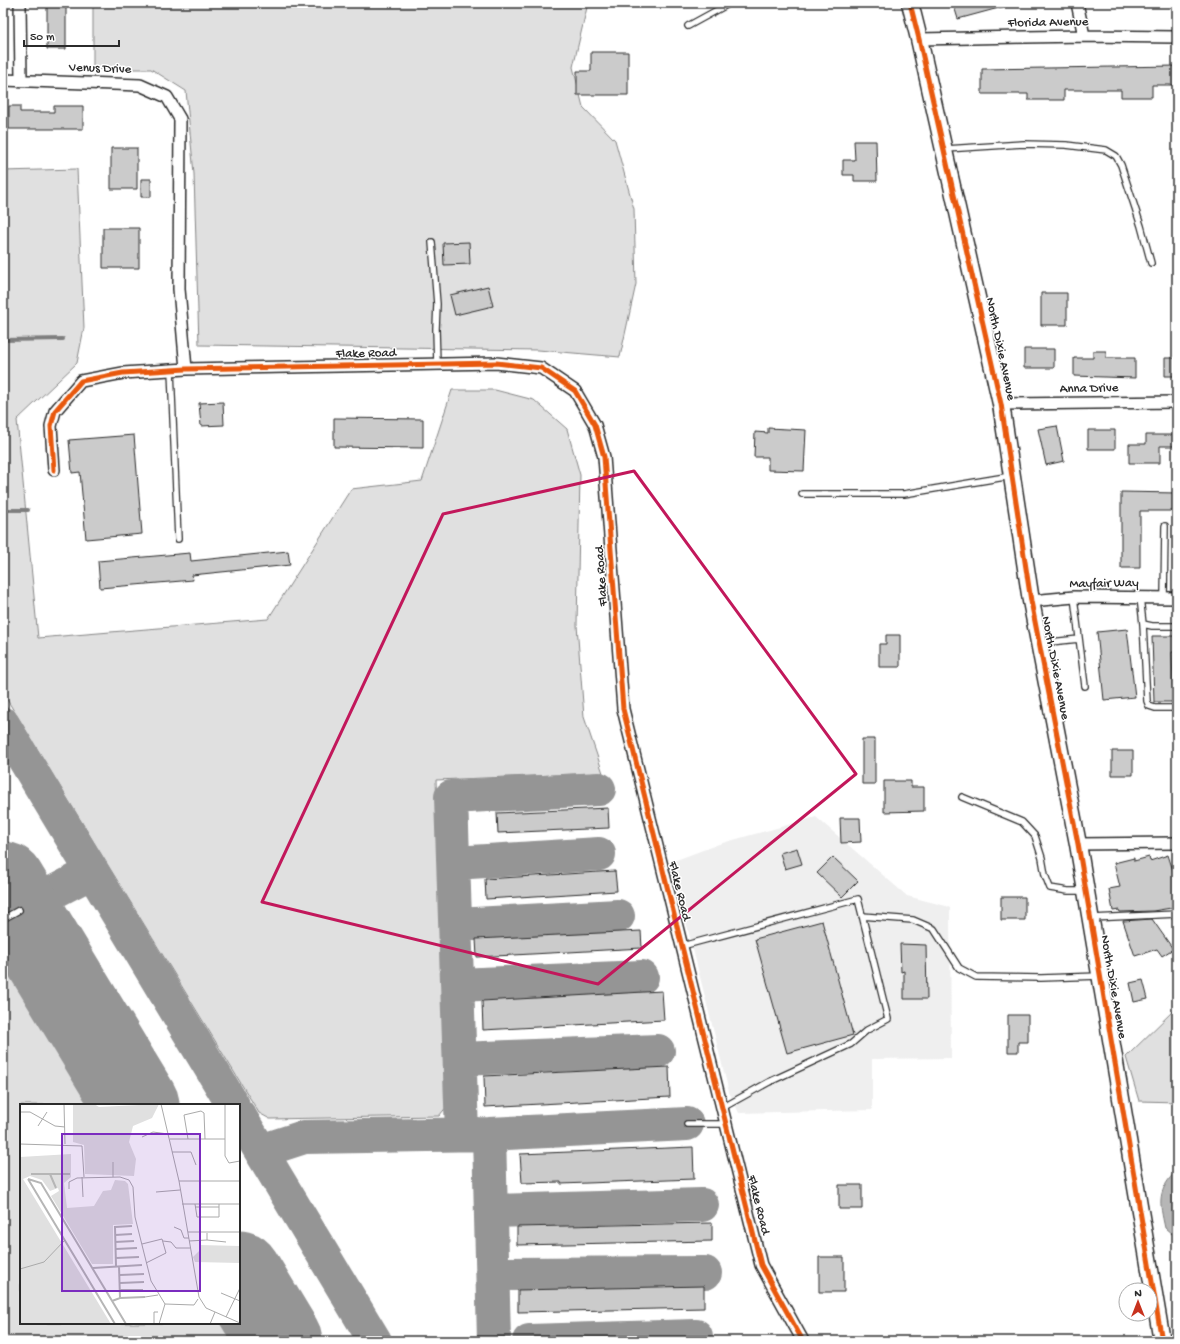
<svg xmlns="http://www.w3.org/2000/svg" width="1180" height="1344" font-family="'Gochi Hand',sans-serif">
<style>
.built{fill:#efefef}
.green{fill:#e0e0e0;stroke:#868686}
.water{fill:#b6b6b6;stroke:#7e7e7e}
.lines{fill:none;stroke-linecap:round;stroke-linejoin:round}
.stream{stroke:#7e7e7e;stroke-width:4}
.taxiway{stroke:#959595;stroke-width:34}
.runway{stroke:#959595;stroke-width:85}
.building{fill:#cbcbcb;stroke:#2b2b2b}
.lane-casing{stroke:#2b2b2b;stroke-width:8}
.street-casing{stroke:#2b2b2b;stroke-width:14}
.secondary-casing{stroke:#2b2b2b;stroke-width:19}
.lane{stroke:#fff;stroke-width:5.5}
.street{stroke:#fff;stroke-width:11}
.secondary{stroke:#fff;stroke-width:16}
.cycleway-casing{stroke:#fff;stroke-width:8}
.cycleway{stroke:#e8590c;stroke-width:5}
.marked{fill:none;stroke:#c2185b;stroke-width:3;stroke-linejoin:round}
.labels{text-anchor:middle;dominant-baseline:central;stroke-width:3;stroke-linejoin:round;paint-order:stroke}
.street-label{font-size:13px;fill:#2b2b2b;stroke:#fff}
.inset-river{fill:none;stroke:#b6b6b6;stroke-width:2}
.inset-road{fill:none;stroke:#aaa;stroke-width:1}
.view{fill:#7b2cbf;fill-opacity:0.15;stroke:#7b2cbf;stroke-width:2}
.inset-edge{fill:none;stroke:#2b2b2b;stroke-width:2}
</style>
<rect width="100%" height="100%" fill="#fff"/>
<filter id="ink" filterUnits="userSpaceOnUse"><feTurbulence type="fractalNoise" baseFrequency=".025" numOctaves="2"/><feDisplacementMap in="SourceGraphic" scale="8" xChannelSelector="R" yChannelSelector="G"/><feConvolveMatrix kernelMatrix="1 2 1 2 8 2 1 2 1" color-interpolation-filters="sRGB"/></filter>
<g filter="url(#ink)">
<!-- built -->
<path class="built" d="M816 817 907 896 950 907 951 1058 872 1059V1110L739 1113 729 1092 671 862 719 844Z"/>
<!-- green -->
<path class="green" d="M93 3H588L573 67 583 107 615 140 634 209 636 284 620 357 538 350 199 345 194 174 186 91 151 69H93Z
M77 169 84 328 77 363 17 420 38 638 268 619 351 489 422 481 452 390H495L534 400 567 429 580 475 577 625 584 717 603 773 436 780 448 1105 439 1116 270 1119 259 1113 3 693V171Z
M3 950 98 1105H21V1323H231L242 1341H3Z
M1177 999V1102L1139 1101 1126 1057 1177 1007Z"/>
<!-- water -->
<path class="water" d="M1177 1170V1233L1172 1234 1165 1228C1159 1201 1157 1191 1177 1170Z"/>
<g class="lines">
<!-- stream -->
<path class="stream" d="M3 340 63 339
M3 510H28"/>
<!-- taxiway -->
<path class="taxiway" d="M3 724 233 1105
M454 863 599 854
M19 910 92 872
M456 925 618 916
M458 985 642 977
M460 1059 658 1051
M239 1115 375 1341
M462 1134 451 797 599 789
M489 1134 494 1341
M261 1151 304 1137 489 1134 687 1124
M491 1211 702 1205
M493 1274 705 1273
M529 1341 696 1336"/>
<!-- runway -->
<path class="runway" d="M3 884 137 1105
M239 1273 280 1341"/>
</g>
<!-- building -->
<path class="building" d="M47 3H66V49H47Z
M953 3H1005L1006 6 958 19Z
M591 52H628V95H577V71H591Z
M1177 66V85H1152V97H1121V90H1064V100H1028V94H982V69Z
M9 106H20V112H54V106H83V129H9Z
M854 141H876L877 181H854V175H843V160H855Z
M111 148H137V189H111Z
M141 179H151V197H141Z
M103 228H139V268H103Z
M469 242 470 264 444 265 443 243Z
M488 286 493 306 455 315 450 295Z
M1041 293H1067V325H1041Z
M1024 349H1054V368H1024Z
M1093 351H1106V358H1135V378L1074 376V358H1093Z
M1165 358H1177V376H1165Z
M223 402 224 425 201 426 199 403Z
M334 418 423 419V448L334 447Z
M1057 426 1064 461 1046 465 1038 429Z
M768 428 806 430 804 471 768 470V457H754L755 432 768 433Z
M1088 430H1115V449H1088Z
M134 435 142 534 86 539 80 472 72 473 69 440Z
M1146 435H1177V446H1160V463H1129V444H1146Z
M1121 492 1177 493V511H1140V568H1121Z
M288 551 290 565 192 575 193 580 100 588 98 561 190 553 191 561Z
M1127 629 1135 697 1104 700 1097 632Z
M886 635H900V667H879V644H886Z
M1152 636H1177V652H1172L1173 686 1177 685V702H1154Z
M862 739H875V784H862Z
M1112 751H1133V775H1112Z
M884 781H911V787H924V811L884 812Z
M608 808 609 828 498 833 497 813Z
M840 818H860L861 842 841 843Z
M797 848 802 864 785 869 780 853Z
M1168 855 1177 883V907L1153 911 1120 912 1119 910 1113 911 1109 889 1120 887 1114 863 1134 858V861L1149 857 1150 861Z
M833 857 858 881 842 897 817 873Z
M615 871 617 891 486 899 485 879Z
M1001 897H1025V920H1001Z
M1152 919 1173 949 1162 956 1157 949 1135 956 1123 921Z
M822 921 853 1035 787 1053 755 939Z
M641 931 642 948 477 957 476 939Z
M900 944 926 945 927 999H904V971L901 972Z
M1143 980 1148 999 1134 1002 1130 983Z
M662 991 664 1020 483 1030 482 1001Z
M1008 1015H1028V1042H1018V1052H1008Z
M669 1067 670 1097 485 1107 484 1076Z
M693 1147 694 1179 561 1184V1182L522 1183 520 1154Z
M839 1185H862V1209H839Z
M712 1223V1241L517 1245V1227Z
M819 1257H844V1292H819Z
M704 1286V1308L518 1312V1290Z"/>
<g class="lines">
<!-- lane casing -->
<g class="lane-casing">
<path id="lane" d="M688 26 730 3
M946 149 1024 144 1066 145 1106 150 1116 156 1121 165 1141 226 1151 263
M432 242 437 304 436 329 437 364
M171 370 178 539
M802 494H904L1011 476
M1074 597 1085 686
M1140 597 1143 624 1147 701 1149 706 1155 708H1177
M1164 598 1165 526
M1143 624 1152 626H1177
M1041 643 1079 639
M962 797 1022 822 1035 836 1042 858 1045 875 1050 888 1068 891H1085
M862 916 913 920 934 929 959 968 976 977 1041 978 1100 976
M1092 918 1177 914
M3 919 19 910
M682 946 858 899 888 1019 867 1030 851 1044 769 1082 722 1108
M687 1124H726"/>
</g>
<!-- street casing -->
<g class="street-casing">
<path id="street" d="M20 3 21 80
M1077 3 1084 36
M919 39 1084 36 1177 37
M3 80 140 85 167 97 180 119 179 289 186 369
M1001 404 1177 402
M54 470 51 426 55 411 81 381 123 373 186 369 496 363 541 368 575 391 595 425 604 457 623 709 761 1265 803 1341
M1031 601 1074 597 1177 598
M1078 844 1177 843"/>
</g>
<!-- secondary casing -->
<g class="secondary-casing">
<path id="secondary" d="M910 3 919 39 1001 404 1031 601 1078 844 1162 1341"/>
</g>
<!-- lane -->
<use href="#lane" class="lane"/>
<!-- street -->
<use href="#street" class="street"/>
<!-- secondary -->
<use href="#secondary" class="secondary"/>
<!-- cycleway casing -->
<g class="cycleway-casing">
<path id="cycleway" d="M910 3 919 39 1001 404 1031 601 1078 844 1162 1341
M54 470 51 426 55 411 81 381 123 373 186 369 496 363 541 368 575 391 595 425 604 457 623 709 761 1265 803 1341"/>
</g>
<!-- cycleway -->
<use href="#cycleway" class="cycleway"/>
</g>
</g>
<!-- marked area -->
<path class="marked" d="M634 471 856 774 598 984 262 902 443 514Z"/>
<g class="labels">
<!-- street labels -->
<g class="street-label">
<text transform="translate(1048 23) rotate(-1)">Florida Avenue</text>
<text transform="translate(100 69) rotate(2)">Venus Drive</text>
<text transform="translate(1000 349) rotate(78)">North Dixie Avenue</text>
<text transform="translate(366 354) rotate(-1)">Flake Road</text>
<text transform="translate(1089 389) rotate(-1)">Anna Drive</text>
<text transform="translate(602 576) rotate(-94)">Flake Road</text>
<text transform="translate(1104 584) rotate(-1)">Mayfair Way</text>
<text transform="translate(1055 668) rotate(79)">North Dixie Avenue</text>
<text transform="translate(679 891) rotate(76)">Flake Road</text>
<text transform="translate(1113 987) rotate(80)">North Dixie Avenue</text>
<text transform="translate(758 1205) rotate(76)">Flake Road</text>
</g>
</g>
<!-- overview -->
<g transform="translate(20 1104)">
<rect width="220" height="220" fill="#fff"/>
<path d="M53 0H74L79 3 139 0 132 14 113 22 109 38 116 55 114 72 65 70 64 41 53 38ZM51 50V73L44 79 47 104 74 102 83 87 91 86 95 76 105 77 108 80 113 120 93 121V160H72L31 92 39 87 38 84 30 87 22 76 10 72 3 75 91 220H0V53ZM179 141 220 142V159L175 158 173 153 179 147Z" fill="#e0e0e0"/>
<path class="inset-river" d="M11 70H50M30 70 36 84M8 75 21 79 106 220M8 75 95 220M95 131 112 130M95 138 114 137M96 145 117 144M96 154 119 153M96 162 95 123 112 122M99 162 100 194M73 164 122 161M100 171 124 170M100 179 124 178M100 186H123M92 197 100 194 125 193"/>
<path class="inset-road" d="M44 0 45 40M141 0 159 77 179 193 186 204 220 219M205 0V52L209 59 220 57M0 8H10L35 22 45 23M18 22 27 8M122 33 133 28 148 30M150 35H205M168 35 164 11 181 7 184 9 185 35M0 40 62 42 64 73M152 48H171L176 61M93 58V73M62 73 63 93M159 77H220M49 85V78L57 74 100 73 109 76 113 83 115 113 131 177 145 200M136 88 160 86M162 100H220M175 100 177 113H199V100M175 103H199M154 123 161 126 164 134H169M168 128H220M187 136 206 138M143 137 151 138 156 144H170M169 137 187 136V129M122 140 142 135 146 149 126 159M0 165 24 158 45 136M201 189 220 197M125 193 138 191M145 200 174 201 178 195M206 213 220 184M134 220V208H138M139 220 145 200M190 220 195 208"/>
<path class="view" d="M42 30H180V187H42Z"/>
<rect width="220" height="220" class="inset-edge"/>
</g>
<!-- margin -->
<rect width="1180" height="1344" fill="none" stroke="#fff" stroke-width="16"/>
<rect x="8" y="8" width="1164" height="1328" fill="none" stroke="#2b2b2b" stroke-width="1.5" filter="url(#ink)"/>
<!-- north arrow -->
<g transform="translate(1138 1302)"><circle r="19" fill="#ffffff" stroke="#aaaaaa"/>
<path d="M0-3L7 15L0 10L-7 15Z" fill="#c8321e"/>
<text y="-6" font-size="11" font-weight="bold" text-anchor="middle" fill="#2b2b2b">N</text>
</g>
<!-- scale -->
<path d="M24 40v6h95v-6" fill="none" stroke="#2b2b2b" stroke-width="2"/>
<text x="30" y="40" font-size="12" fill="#2b2b2b" stroke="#ffffff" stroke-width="3" paint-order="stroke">50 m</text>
</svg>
